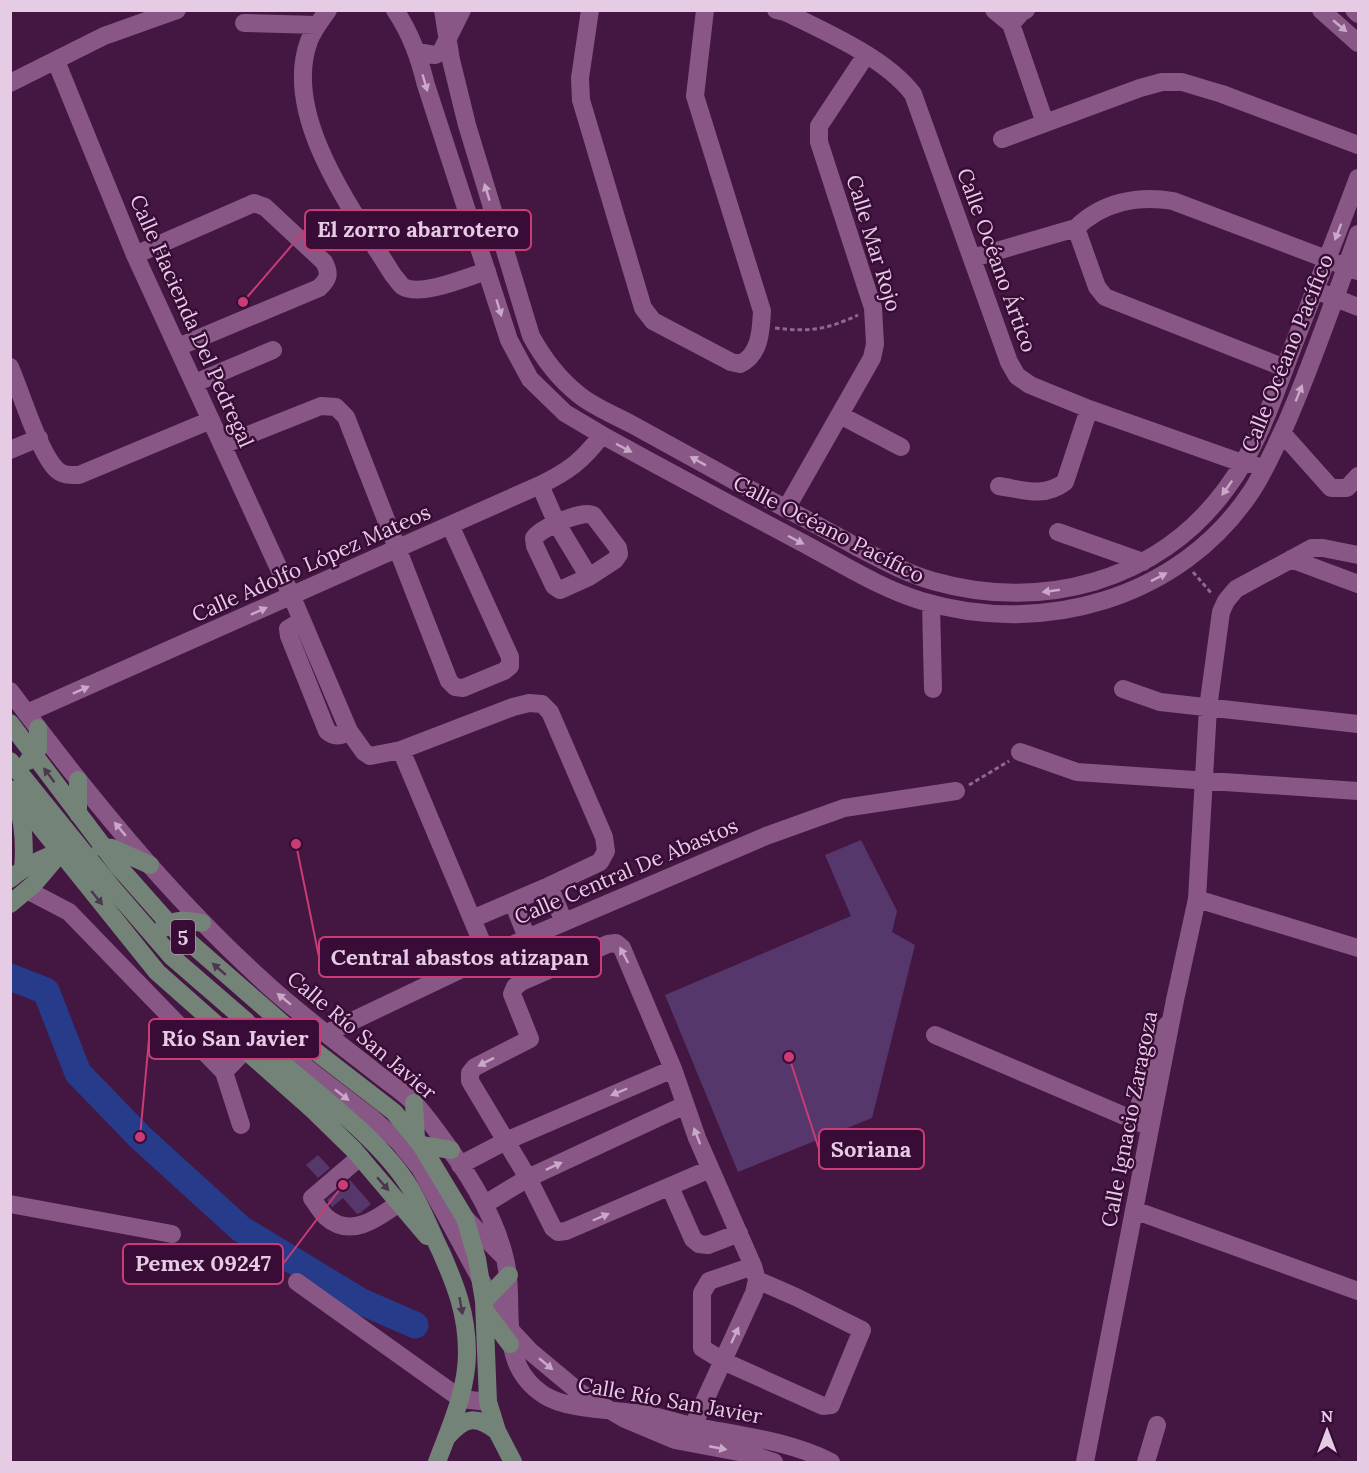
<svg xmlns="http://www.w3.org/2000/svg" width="1369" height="1473" font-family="Lora,serif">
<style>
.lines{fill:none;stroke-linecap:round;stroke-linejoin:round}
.river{stroke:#273b8b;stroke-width:27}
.building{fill:#55376c}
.path{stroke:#8d698c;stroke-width:3;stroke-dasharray:4.5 3;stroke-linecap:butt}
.minor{stroke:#885786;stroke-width:18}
.major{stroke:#738378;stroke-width:18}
.oneway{fill:#caa8c8}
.oneway2{fill:#4d364e}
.labels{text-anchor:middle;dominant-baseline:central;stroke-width:5;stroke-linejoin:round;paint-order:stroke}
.shield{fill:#380c37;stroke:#b292b0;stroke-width:1.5}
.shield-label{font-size:20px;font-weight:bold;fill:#e6cbe4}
.street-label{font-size:21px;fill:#e6cbe4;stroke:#380c37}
.leader{fill:none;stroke:#c93c76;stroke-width:2}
.callout-dot{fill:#c93c76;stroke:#380c37;stroke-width:2}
.callout{fill:#380c37;stroke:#c93c76;stroke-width:2}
.callout-label{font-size:22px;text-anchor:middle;font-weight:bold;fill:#e6cbe4}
</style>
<rect width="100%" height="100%" fill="#431742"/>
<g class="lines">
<!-- river -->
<path class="river" d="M10 977 46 991 78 1073 140 1137 241 1229 360 1301 415 1325"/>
</g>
<!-- building -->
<path class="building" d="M861 840 897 911 892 932 915 945 872 1118 738 1172 665 995 851 916 825 855Z
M318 1155 330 1168 318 1178 306 1165Z
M350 1180 371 1204 360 1213 357 1214 343 1198 332 1207 327 1200Z"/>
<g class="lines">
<!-- path -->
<path class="path" d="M775 328C810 332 826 330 858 315
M1193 572 1212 594
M969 785 1009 761"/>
<!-- minor -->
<path class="minor" d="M328 10C321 20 313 30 309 41 281 117 355 213 393 275 396 278 399 283 402 286 420 298 467 277 487 271
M395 10C411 34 419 57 426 85L509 340 530 379 565 413 602 435C667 471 733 506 799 541 839 562 879 588 922 601 1042 637 1180 599 1251 492 1265 471 1275 447 1286 424 1313 362 1335 298 1358 234
M443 10 451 60 467 125 531 336C543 358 558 378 578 394 593 407 615 415 633 425 676 449 720 473 764 497 794 513 825 529 855 546 880 559 905 573 933 581 1041 612 1158 582 1226 489 1257 448 1274 397 1292 349 1314 292 1337 235 1358 178
M590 10 580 78 581 100 643 308 653 321 731 362 740 364C760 355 761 331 762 311L695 96 705 10
M776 10 785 12C824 31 886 58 913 94L1009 362 1017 376 1030 385 1089 409 1242 463 1253 464
M994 10 1011 24
M1321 10 1358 43
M1354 10 1358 14
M244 23 317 25
M1011 24 1045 123
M1011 24 1022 12 1026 10
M417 52 435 55 441 52 462 10
M56 61 135 255 292 597 349 731 364 752 370 756 401 750
M10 83 104 36 177 10
M1002 139 1140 88 1162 82H1182L1222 94 1358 145
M1076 228 1097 287 1105 297 1285 368
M135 255 254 203 265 207 324 262C330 273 329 279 319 288L178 347
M973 258 1076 228C1102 202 1138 195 1173 201L1358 271
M1325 294 1358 307
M10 367C21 392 39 453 57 470 64 476 71 475 79 475L211 420
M195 383 273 350
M840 415 901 447
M1282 433 1331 488H1347L1358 476
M223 445 321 406 336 407 346 417 449 681 455 687 463 688 504 671 510 666V657L450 525
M10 450 39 438
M540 485 557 524 589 577 615 560 619 554 618 548 593 515C581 510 541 528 534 538L535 546 554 586 560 590 589 577
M999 486C1024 490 1044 498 1065 482L1089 409
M786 509 872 358 875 344 873 308 819 142V126L866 55
M1058 532 1143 562
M1291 559 1358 584
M931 604 933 689
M301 621 288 629 289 636 327 731C335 738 341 736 349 731
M1123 689 1160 702 1358 724
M10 691C86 793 167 893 261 979 296 1012 336 1041 374 1071 387 1082 404 1092 416 1105 428 1118 439 1134 449 1148 473 1181 494 1216 504 1255 518 1304 493 1362 544 1395 566 1410 617 1410 644 1414 662 1417 679 1424 697 1427 743 1436 789 1441 831 1462
M27 713 540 485C569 471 582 461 602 435
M1020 752 1077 772 1358 791
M27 890 69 912 224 1072 241 1125
M1197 899 1358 948
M513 902 527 938
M472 919 549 886
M488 957 401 750 513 707 529 703 542 704 550 712 604 837 606 851 600 862 549 886 564 922
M252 1026 373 1119 399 1142 420 1168 505 1324 531 1352 579 1392 625 1419 675 1440 749 1454 774 1462
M327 1033 527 938 766 836 844 808 956 791
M935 1035 1150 1127
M224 1072 245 1050
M1136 1121 1155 1037 1170 1022
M360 1157 312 1198C316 1204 321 1212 326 1217 351 1239 378 1218 399 1203
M460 1165 506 1141 673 1069
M670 1187 693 1239 699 1244 708 1245 739 1233
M10 1204 172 1234
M485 1204 528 1178 685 1105
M1134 1210 1358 1291
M465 1218 504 1257
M753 1266 709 1281 702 1293V1348L723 1361 823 1406 831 1405 862 1330 796 1297 757 1280
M297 1282 461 1399 488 1402
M693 1426 754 1293 757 1280 753 1266 697 1138 673 1069 622 948 616 943 608 944 521 982 515 987 512 994 530 1039 475 1067 470 1073V1081L528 1178 553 1228 558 1232 566 1231 710 1169
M1085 1462 1175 1000 1197 899 1208 708 1221 612 1226 601 1236 589 1312 548H1323L1358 555
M1146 1462 1157 1425"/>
<!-- major -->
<path class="major" d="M10 723 118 866 172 927 306 1044 394 1112 421 1145 465 1218 477 1259 484 1301 488 1402 497 1431 513 1462
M10 761 114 890 172 957 246 1021 261 1043 274 1056C317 1094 378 1137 409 1186 422 1207 430 1230 441 1252 456 1286 467 1314 467 1353 467 1391 450 1427 437 1462
M28 761 38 749V728
M78 780V814
M10 789 157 972 313 1110 354 1150 427 1236
M17 802C24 824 25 846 23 869
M101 847 112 848 150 865
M10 879C27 865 49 854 71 850
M10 904 34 884 57 857
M162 929C176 918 185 920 202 923
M414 1103 416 1139
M421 1145 451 1150
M484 1301 509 1275
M485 1311 510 1344
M448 1436C465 1417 476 1415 497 1431"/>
</g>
<!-- one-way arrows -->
<defs><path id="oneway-solid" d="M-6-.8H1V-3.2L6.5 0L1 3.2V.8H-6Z" transform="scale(1.5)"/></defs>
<g class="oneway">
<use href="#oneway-solid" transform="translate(1340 26) rotate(40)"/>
<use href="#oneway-solid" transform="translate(425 83) rotate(74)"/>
<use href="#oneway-solid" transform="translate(487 192) rotate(-107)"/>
<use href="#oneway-solid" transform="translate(1338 232) rotate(111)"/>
<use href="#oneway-solid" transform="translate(499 308) rotate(73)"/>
<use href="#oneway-solid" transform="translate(1299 393) rotate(-68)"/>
<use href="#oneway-solid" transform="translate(624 448) rotate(28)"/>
<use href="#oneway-solid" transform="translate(698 461) rotate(-151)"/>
<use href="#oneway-solid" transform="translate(1227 488) rotate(125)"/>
<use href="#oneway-solid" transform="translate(796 540) rotate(28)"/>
<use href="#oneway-solid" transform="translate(1159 577) rotate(-27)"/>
<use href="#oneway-solid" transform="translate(1051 591) rotate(172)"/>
<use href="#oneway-solid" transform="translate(259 611) rotate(-24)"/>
<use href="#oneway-solid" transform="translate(81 690) rotate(-24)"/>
<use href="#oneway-solid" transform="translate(120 829) rotate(-130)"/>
<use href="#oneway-solid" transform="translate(624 955) rotate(-118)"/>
<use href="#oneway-solid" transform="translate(284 999) rotate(-141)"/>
<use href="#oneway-solid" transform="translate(486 1062) rotate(153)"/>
<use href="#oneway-solid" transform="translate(619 1092) rotate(157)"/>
<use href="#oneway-solid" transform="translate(342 1095) rotate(38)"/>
<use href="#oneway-solid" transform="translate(697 1136) rotate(-111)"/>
<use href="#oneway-solid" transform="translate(554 1166) rotate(-25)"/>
<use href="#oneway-solid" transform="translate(601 1217) rotate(-23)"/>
<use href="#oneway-solid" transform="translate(735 1335) rotate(-65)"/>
<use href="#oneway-solid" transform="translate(546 1364) rotate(40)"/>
<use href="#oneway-solid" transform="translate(718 1448) rotate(11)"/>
</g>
<g class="oneway2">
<use href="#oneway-solid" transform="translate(49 775) rotate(-127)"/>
<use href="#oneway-solid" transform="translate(97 898) rotate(51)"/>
<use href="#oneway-solid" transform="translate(219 969) rotate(-139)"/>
<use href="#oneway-solid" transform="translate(383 1184) rotate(49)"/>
<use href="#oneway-solid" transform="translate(461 1306) rotate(80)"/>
</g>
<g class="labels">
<!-- shield labels -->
<rect class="shield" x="171" y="920" width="24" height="34" rx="4.5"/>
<g class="shield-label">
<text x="183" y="937">5</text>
</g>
<!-- street labels -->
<g class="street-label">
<text transform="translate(874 243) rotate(73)">Calle Mar Rojo</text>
<text transform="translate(997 260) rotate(70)">Calle Océano Ártico</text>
<text transform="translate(192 321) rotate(66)">Calle Hacienda Del Pedregal</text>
<text transform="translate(1287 353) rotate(-68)">Calle Océano Pacífico</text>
<text transform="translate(829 529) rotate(27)">Calle Océano Pacífico</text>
<text transform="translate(311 563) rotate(-24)">Calle Adolfo López Mateos</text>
<text transform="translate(626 871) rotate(-23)">Calle Central De Abastos</text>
<text transform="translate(362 1035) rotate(40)">Calle Río San Javier</text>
<text transform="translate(1129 1119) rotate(-79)">Calle Ignacio Zaragoza</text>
<text transform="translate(670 1400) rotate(10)">Calle Río San Javier</text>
</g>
</g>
<!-- callouts -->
<path class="leader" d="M243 302L305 230M296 844L319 957M140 1137L149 1039M789 1057L819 1149M343 1185L283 1264"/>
<g class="callout-dot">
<circle cx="243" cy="302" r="6"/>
<circle cx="296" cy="844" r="6"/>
<circle cx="140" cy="1137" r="6"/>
<circle cx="789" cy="1057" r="6"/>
<circle cx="343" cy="1185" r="6"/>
</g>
<g class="callout">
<rect x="305" y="210" width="226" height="40" rx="6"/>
<rect x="319" y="937" width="282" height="40" rx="6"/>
<rect x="149" y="1019" width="171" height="40" rx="6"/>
<rect x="819" y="1129" width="105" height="40" rx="6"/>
<rect x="123" y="1244" width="160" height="40" rx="6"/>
</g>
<g class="callout-label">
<text x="418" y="237">El zorro abarrotero</text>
<text x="460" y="965">Central abastos atizapan</text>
<text x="235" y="1046">Río San Javier</text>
<text x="871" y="1157">Soriana</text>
<text x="203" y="1271">Pemex 09247</text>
</g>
<!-- border -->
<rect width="1369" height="1473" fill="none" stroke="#e6cbe4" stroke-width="24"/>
<!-- north arrow -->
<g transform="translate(1327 1431)" stroke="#380c37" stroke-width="4.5" paint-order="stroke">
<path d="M0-4.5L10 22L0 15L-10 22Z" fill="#e6cbe4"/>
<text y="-9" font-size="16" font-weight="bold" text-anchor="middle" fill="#e6cbe4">N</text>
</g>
</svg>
